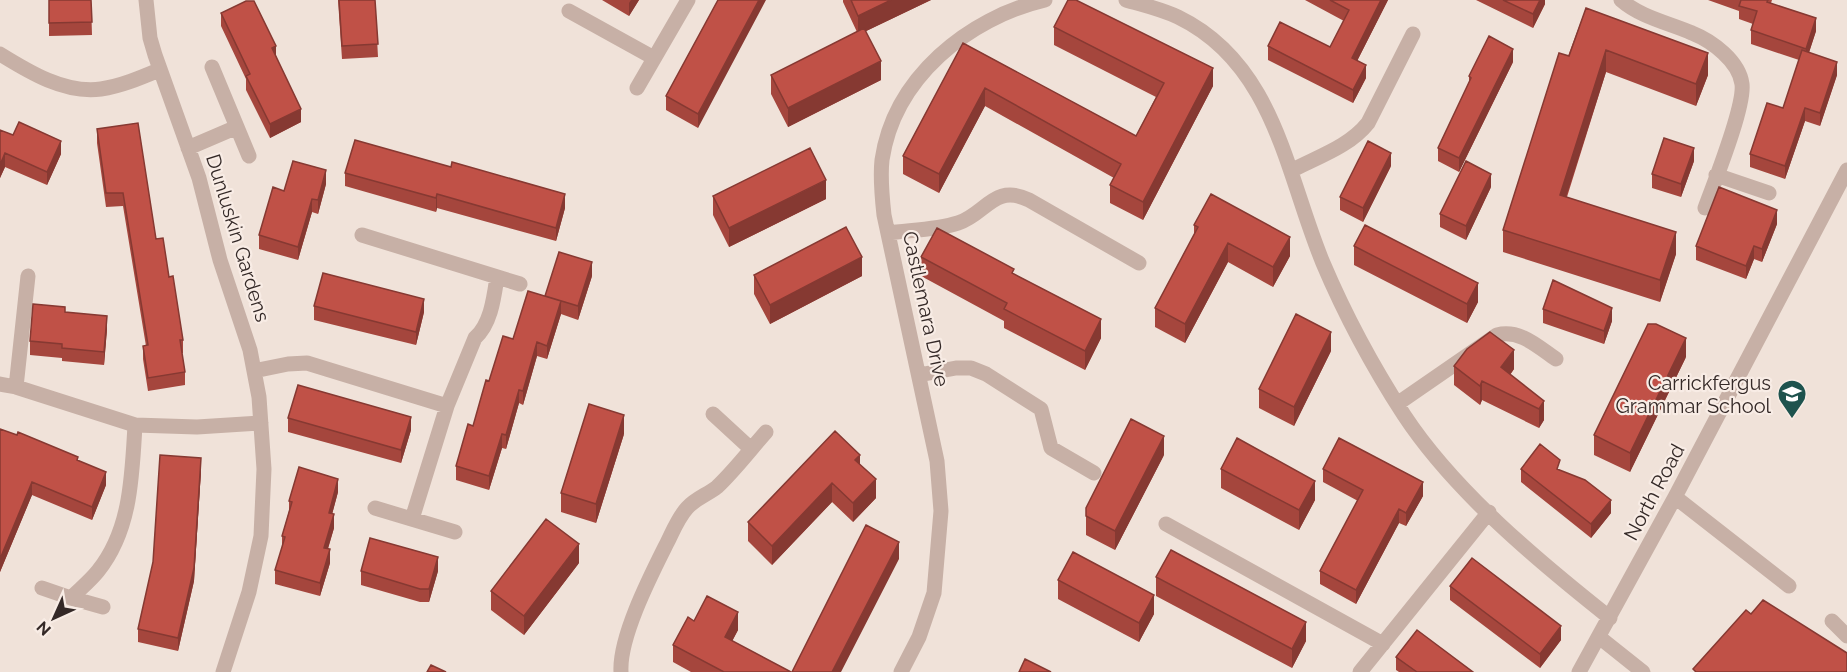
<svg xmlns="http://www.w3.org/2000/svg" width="1847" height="672" font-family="Raleway,sans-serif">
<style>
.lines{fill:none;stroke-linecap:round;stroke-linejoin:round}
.minor{stroke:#c7b0a6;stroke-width:15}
.wall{fill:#a5463d}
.shaded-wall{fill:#863932}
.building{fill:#c05147;stroke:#863932;stroke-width:1.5}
.labels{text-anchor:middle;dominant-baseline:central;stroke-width:4.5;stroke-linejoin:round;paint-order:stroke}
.street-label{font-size:20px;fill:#342927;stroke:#f8ece5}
.poi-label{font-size:20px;fill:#342927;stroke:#f8ece5;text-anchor:end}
</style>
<rect width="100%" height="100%" fill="#f0e2d9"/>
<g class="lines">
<!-- minor -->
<path class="minor" d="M146 0 150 38 155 55 199 178 220 260 250 350 259 397 264 469 261 536 249 592 223 672
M1126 0C1143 5 1161 9 1178 17 1275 64 1286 174 1323 263 1345 315 1373 367 1404 415 1454 491 1538 561 1610 618
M1621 0C1640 17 1669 23 1692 33 1712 41 1739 61 1742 84 1745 107 1714 183 1705 208
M569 11 654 58
M0 54C29 72 65 94 101 89 121 86 140 78 159 70
M212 67 249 156
M637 88 688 0
M188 148 237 127
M1291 171C1317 157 1349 147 1368 123L1413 34
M1716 175 1769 193
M888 233C910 230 936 230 958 223 986 214 994 183 1029 200L1139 263
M362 235 520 284
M254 371 288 364 307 363 447 406
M919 375 956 368H971L986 374 1041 409 1051 448 1094 473
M0 384 16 387 135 425 197 427 261 423
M16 387 28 276
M1397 404 1497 335C1520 329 1538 347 1556 359
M713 414 751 449
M1675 497 1789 586
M375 508 455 532
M412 519 447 406 475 338C491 324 494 297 497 277
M1166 524 1383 644
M42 588 71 598C80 589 90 581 98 571 131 530 132 476 135 425
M71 598 103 607
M1832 621 1847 636
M1599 637 1643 672
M621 672C619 637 651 575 667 543 673 531 678 518 687 508 696 498 707 495 717 487 735 470 750 450 766 432
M901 672 919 637 934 593 941 511 937 461 884 215C882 197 880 178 882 160 894 78 968 18 1045 0
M1360 672 1489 512
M1579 672 1675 497 1847 170"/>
</g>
<!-- wall -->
<path class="wall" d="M49 0H91L92 35 49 36Z
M338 0H375L378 57 342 59Z
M602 0H639L629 16Z
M718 0 698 128 666 110V96Z
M843 0H931L866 31 881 80 788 127 771 94V75L857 32 843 2Z
M1305 0H1388L1357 61 1366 78 1353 103 1268 60V46L1330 47 1344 21Z
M1476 0H1545V4L1533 28Z
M1708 0H1772L1771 3 1816 31 1809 52 1837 75 1820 126 1805 121 1785 179 1750 167V154L1783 108 1799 60 1751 44V30L1753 24 1739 19V11Z
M1586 8 1708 75 1696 106 1606 72 1567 197 1676 254 1660 302 1503 252V230Z
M221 13 276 56 301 122 270 138 246 90V79L221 26Z
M1054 27 1213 86 1143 220 1110 203V185L1114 178 985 106 939 193 903 174V156L963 43 1136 136 1156 97 1054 45Z
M1513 62 1459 172 1438 161V148L1469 83V76Z
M97 129 156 239 169 277 183 340V353H182L185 372V385L148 391 143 359V346H146L123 206 106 207 97 143Z
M0 130 61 154 47 185 5 167 0 178Z
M1694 161 1681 197 1652 188V174Z
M1391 166 1363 222 1340 210V197Z
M345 173 565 208 556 241 437 208 436 212 345 186Z
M326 184 318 214 312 212 298 260 259 249V235L284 191Z
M1491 187 1466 240 1440 227V214Z
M713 196 826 199 729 247 713 215Z
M1777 224 1762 262 1754 259 1746 279 1696 260V246Z
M1194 225 1290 256 1273 287 1228 262 1185 343 1155 327V308L1194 235Z
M1354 246 1478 302 1467 323 1354 265Z
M921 257 1014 274 1101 338 1085 370 1004 328V321L921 276Z
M754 275 862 276 770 324 754 294Z
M592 276 578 320 561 314 547 359 537 356 523 405 519 403 506 449 502 448 489 490 456 480V466L473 426 489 381 513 339 545 296Z
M314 306 424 312 416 345 314 320Z
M1543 309 1612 321 1604 344 1543 323Z
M65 312 107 329 104 365 62 361V358L30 355V341Z
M1331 351 1294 426 1259 408V389Z
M1686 357 1630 472 1594 455V435Z
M1454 366 1514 369 1510 375 1544 401V420L1539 428 1482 400 1480 405 1454 385Z
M288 418 411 430 401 463 288 432Z
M0 429 78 460 106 485 92 520 32 495 0 572Z
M624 434 596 523 561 512V493Z
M1164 455 1115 550 1086 535V508Z
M860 465 876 498 853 522 832 502 772 565 748 541V522Z
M1221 469 1315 500 1299 530 1221 488Z
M1323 469 1423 496 1406 526 1399 523 1356 604 1320 584V571L1358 501 1323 482Z
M1521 469 1560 470 1611 513 1591 538 1521 482Z
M201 471 194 581 178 651 138 642V629Z
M338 492 332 514 334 528 328 549 330 563 320 596 275 584V570L282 548V536L289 511V501Z
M579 563 524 635 491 610V591Z
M361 571H438L429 602H420L361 585Z
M1156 577 1306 641 1292 668 1156 596Z
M1058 580 1154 614 1139 642 1058 599Z
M1450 586 1561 640 1540 668 1450 600Z
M694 621 738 630 732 641 791 672H691L673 662V645Z
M1396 657 1473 672H1399L1396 670Z"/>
<!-- shaded-wall -->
<path class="shaded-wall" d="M631 0H639L629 16V3Z
M759 0H766L698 128V114Z
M891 0H931L858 35V16Z
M1381 0H1388L1352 71V58Z
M1540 0H1545V4L1533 28V14Z
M1816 18V31L1806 62V49Z
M276 46V60L272 48Z
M1513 49V62L1459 172V158Z
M1606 50V72L1560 216V195Z
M1708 53V75L1696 106V84Z
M881 61V80L788 127V108Z
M1837 62V75L1820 126V113Z
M1366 65V78L1353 103V90Z
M1213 68V86L1143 220V202Z
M985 88V106L939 193V174Z
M1805 108V121L1785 179V166Z
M301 109V122L270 138V124Z
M61 141V154L47 185V172Z
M1694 148V161L1681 197V184Z
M5 153V167L0 178V165Z
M1391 153V166L1363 222V208Z
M326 170V184L318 214V200Z
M1491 174V187L1466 240V226Z
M826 180V199L729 247V228Z
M437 194V208L436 212V198Z
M565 194V208L556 241V228Z
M312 199V212L298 260V247Z
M1777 210V224L1762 262V249Z
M1676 232V254L1660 302V280Z
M1290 237V256L1273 287V267Z
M1228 243V262L1185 343V324Z
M1754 246V259L1746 279V266Z
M862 257V276L770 324V305Z
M592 262V276L578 320V306Z
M1478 283V302L1467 323V304Z
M424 299V312L416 345V332Z
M561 301V314L547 359V346Z
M1612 308V321L1604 344V331Z
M107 316V329L104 365V352Z
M1101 319V338L1085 370V351Z
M1331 332V351L1294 426V407Z
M1686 338V357L1630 472V453Z
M537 342V356L523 405V391Z
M1514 350V369L1501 387V367Z
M1482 381V400L1480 405V386Z
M519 390V403L506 449V435Z
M1544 401V420L1539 428V409Z
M624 415V434L596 523V504Z
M411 417V430L401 463V450Z
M502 434V448L489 490V476Z
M1164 436V455L1115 550V531Z
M860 455V474L855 460Z
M201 458V471L194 581 178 651V638Z
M106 472V485L92 520V507Z
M338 479V492L329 526V513Z
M876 479V498L853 522V503Z
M1315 481V500L1299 530V510Z
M32 482V495L0 572V559Z
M1423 482V496L1406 526V513Z
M832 483V502L772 565V546Z
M1611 500V513L1591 538V524Z
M1399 509V523L1356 604V590Z
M334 514V528L324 561V548Z
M899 542V559L841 672H832Z
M579 544V563L524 635V616Z
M330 549V563L320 596V583Z
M438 557V571L429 602V589Z
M1154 595V614L1139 642V623Z
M738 612V630L725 655V637Z
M1306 622V641L1292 668V649Z
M1561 626V640L1540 668V654Z"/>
<!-- building -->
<path class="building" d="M49 0H91L92 22 49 23Z
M339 0H375L378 44 342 46Z
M718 0H759L698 114 666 96Z
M851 0H891L858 16Z
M1068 0H1076L1213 68 1143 202 1110 185 1121 164 985 88 939 174 903 156 963 43 1136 136 1164 83 1054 27Z
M1330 0H1381L1352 58 1366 65 1353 90 1268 46 1280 22 1330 47 1349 10Z
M1503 0H1540L1533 14Z
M1741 0H1768L1767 2 1816 18 1806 49 1751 30 1757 11 1739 6Z
M246 1H254L276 46 272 48 301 109 270 124 246 76 250 74 221 13Z
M1586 8 1708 53 1696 84 1606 50 1560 195 1676 232 1660 280 1503 230 1559 53 1569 56Z
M864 28 881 61 788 108 771 75Z
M1489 36 1513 49 1459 158 1438 148 1471 78 1469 76Z
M1802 50 1837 62 1820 113 1805 108 1785 166 1750 154 1767 103 1783 108Z
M19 122 61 141 47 172 5 153 0 165V130L13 135Z
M138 123 156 239 163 238 169 277 173 276 183 340H180L185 372 148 378 143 346 148 345 123 193H106L97 129Z
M1664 138 1694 148 1681 184 1652 174Z
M355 140 451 167 452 162 565 194 556 228 437 194 436 198 345 173Z
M1368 141 1391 153 1363 208 1340 197Z
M810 148 826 180 729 228 713 196Z
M293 161 326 170 318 200 312 199 298 247 259 235 273 187 284 191Z
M1466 161 1491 174 1466 226 1440 214Z
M1719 187 1777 210 1762 249 1754 246 1746 266 1696 246Z
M1211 194 1290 237 1273 267 1228 243 1185 324 1155 308 1198 227 1194 225Z
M1365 225 1478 283 1467 304 1354 246Z
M846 227 862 257 770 305 754 275Z
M937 228 1014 269 1012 273 1101 319 1085 351 1004 309 1007 303 921 257Z
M559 252 592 262 578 306 545 296Z
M323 273 424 299 416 332 314 306Z
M1553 280 1612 308 1604 331 1543 309Z
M528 291 561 301 547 346 537 342 523 391 519 390 506 435 502 434 489 476 456 466 468 424 473 426 486 380 489 381 503 336 513 339Z
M33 304 65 307V312L107 316 104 352 62 348V344L30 341Z
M1296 314 1331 332 1294 407 1259 389Z
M1648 324H1656L1686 338 1630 453 1594 435Z
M1490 332 1514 350 1501 367 1544 401 1539 409 1482 381 1480 386 1454 366 1467 349Z
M298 385 411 417 401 450 288 418Z
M589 404 624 415 596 504 561 493Z
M1131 419 1164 436 1115 531 1086 516V508Z
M0 429 17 435 18 432 78 457 77 460 106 472 92 507 32 482 0 559Z
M835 431 860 455 855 460 876 479 853 503 832 483 772 546 748 522Z
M1237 438 1315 481 1299 510 1221 469Z
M1339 438 1423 482 1406 513 1399 509 1356 590 1320 571 1363 490 1323 469Z
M1540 444 1560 460 1557 469 1585 480 1611 500 1591 524 1521 469Z
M160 455 201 458 194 568 178 638 138 629 153 562Z
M299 467 338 479 329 513 334 514 324 548 330 549 320 583 275 570 285 537 282 536 292 502 289 501Z
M546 519 579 544 524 616 491 591Z
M866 525 899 542 832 672H792Z
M370 538 438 557 429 589H420L361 571Z
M1171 550 1306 622 1292 649 1156 577Z
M1073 552 1154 595 1139 623 1058 580Z
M1472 558 1561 626 1540 654 1450 586Z
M707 596 738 612 725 637 791 672H724L673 645 688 617 694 621Z
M1763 600 1847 653V672H1696L1693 669 1746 610 1751 614Z
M1417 630 1473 672H1417L1396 657Z
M1025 659 1051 672H1019Z
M431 665 446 672H427Z"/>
<!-- icons -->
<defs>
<g id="school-pin" transform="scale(1.5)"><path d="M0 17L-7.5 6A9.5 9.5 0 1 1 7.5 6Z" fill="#1e534e" stroke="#f8ece5"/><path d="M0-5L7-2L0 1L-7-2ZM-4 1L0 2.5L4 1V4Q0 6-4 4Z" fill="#fff"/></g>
</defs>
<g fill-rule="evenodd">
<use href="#school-pin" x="1792" y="394"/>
</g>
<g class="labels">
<!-- street labels -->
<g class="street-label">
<text transform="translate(238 238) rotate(73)">Dunluskin Gardens</text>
<text transform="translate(926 309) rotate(78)">Castlemara Drive</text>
<text transform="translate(1654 492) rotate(-62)">North Road</text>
</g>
<!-- poi labels -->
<g class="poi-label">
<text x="1771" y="383">Carrickfergus<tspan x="1771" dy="23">Grammar School</tspan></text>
</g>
</g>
<!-- north arrow -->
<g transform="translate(54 618) rotate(225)" stroke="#f8ece5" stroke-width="4.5" paint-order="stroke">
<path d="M0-4.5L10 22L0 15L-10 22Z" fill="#342927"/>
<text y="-9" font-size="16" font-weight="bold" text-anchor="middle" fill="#342927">N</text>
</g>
</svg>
